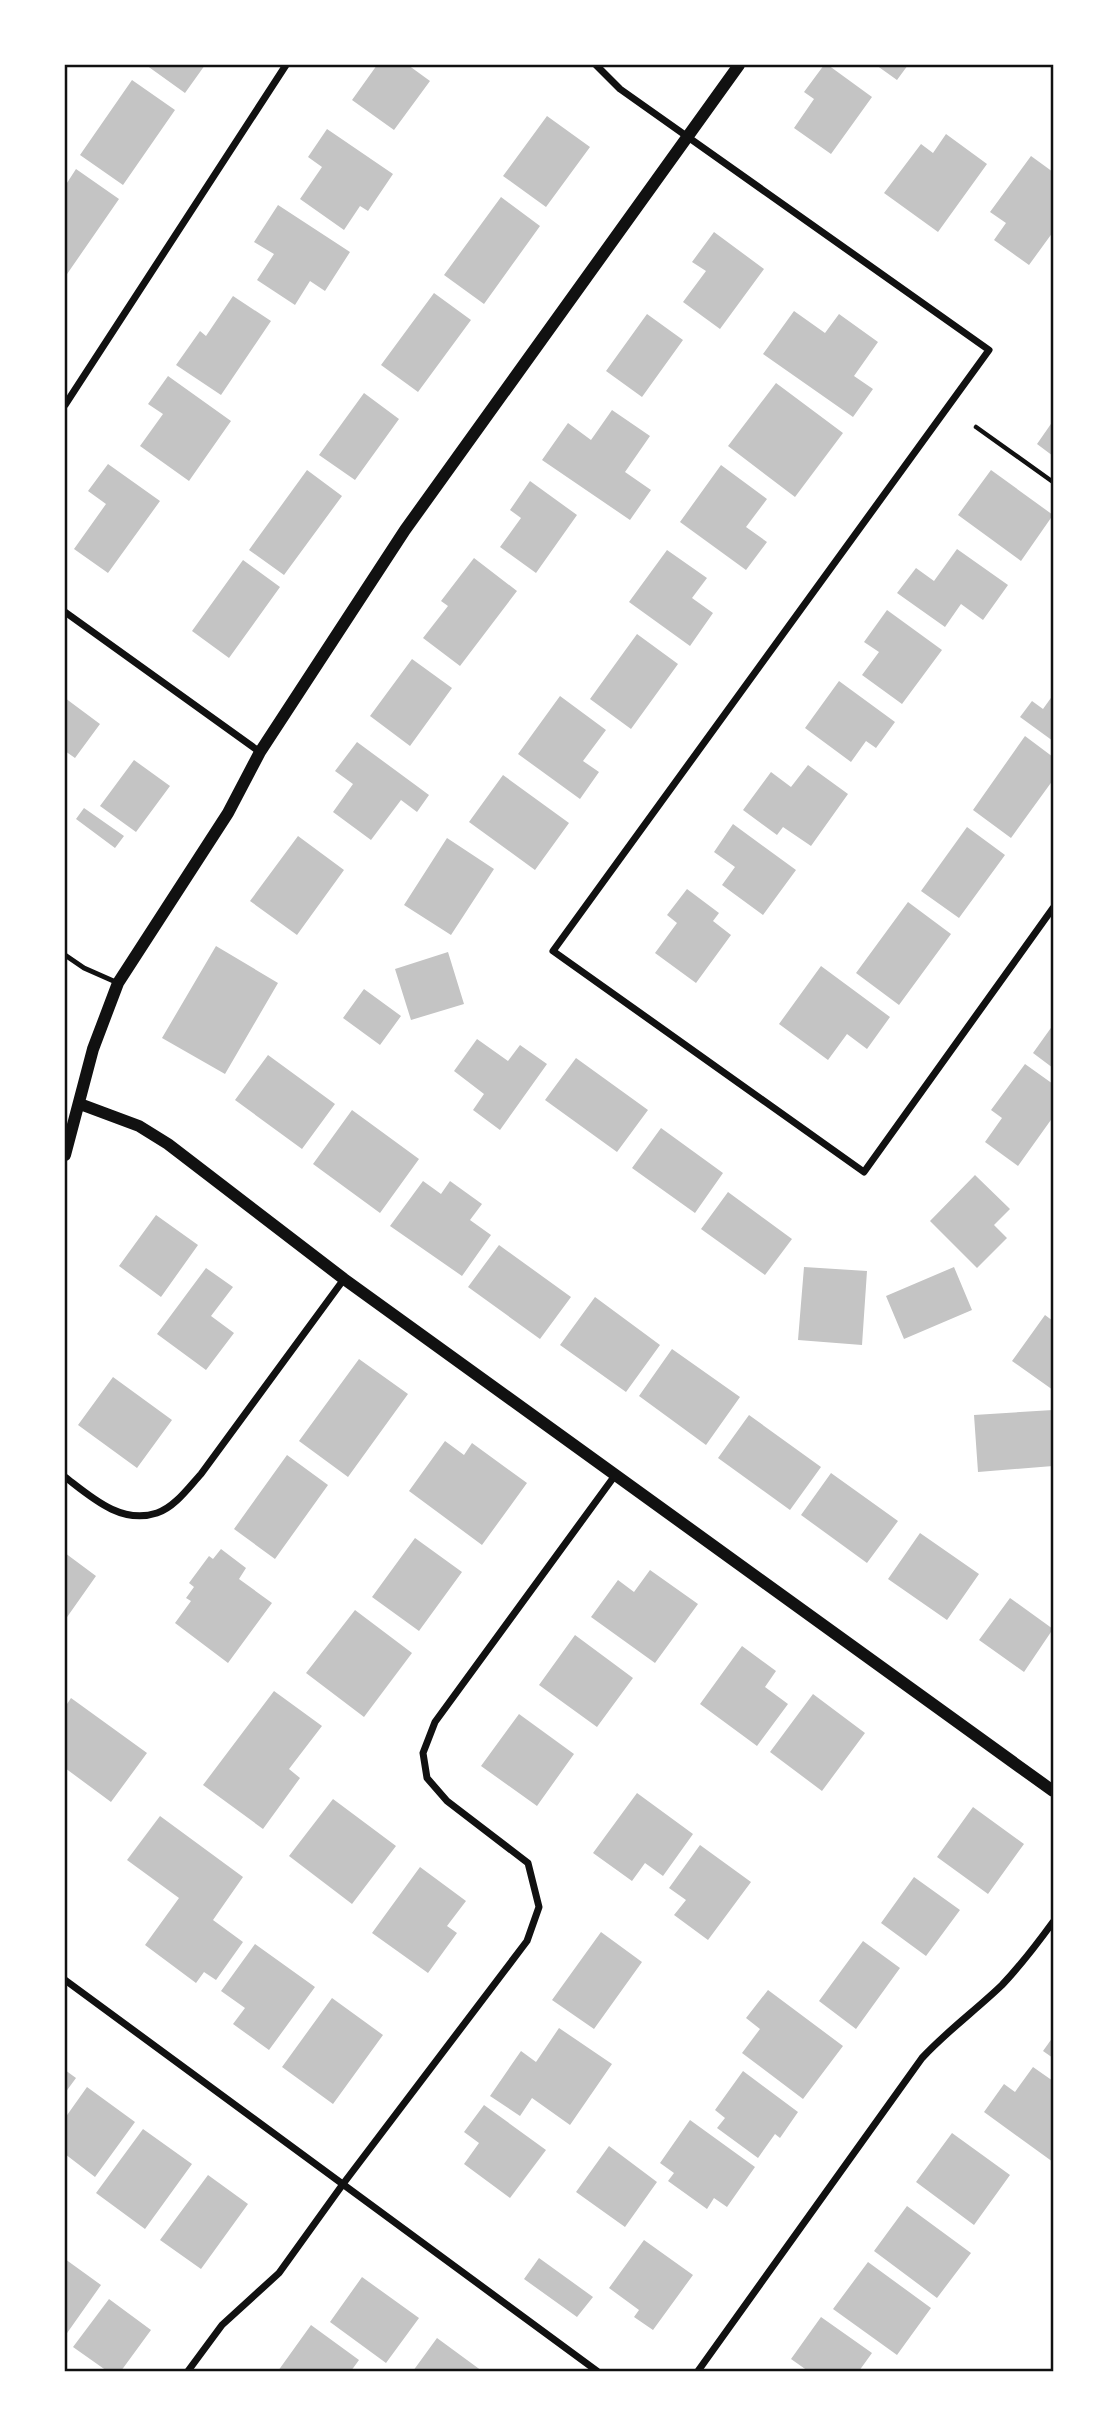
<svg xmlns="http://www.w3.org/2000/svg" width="1118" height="2436" font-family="'Sofia Sans Condensed',sans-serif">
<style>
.building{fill:#c4c4c4}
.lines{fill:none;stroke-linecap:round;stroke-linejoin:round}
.path{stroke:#111;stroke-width:4.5}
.service{stroke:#111;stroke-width:5}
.minor{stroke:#111;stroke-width:7}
.tertiary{stroke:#111;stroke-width:12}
.neatline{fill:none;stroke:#111;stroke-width:2.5}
</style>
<rect width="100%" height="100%" fill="#fff"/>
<!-- building -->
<path class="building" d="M146 65H205L185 93Z
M377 65H408L430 81 394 130 352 100Z
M824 65H828L872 97 831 154 794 128 814 99 804 92Z
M876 65H908L897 80Z
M132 80 175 110 123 185 80 155Z
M547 116 590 147 546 207 503 176Z
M327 129 393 174 368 211 360 206 344 230 300 199 322 167 308 157Z
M946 134 987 164 938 232 884 193 921 144 933 153Z
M1031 156 1053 172V232L1029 265 994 240 1006 223 990 212Z
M76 169 119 199 65 277V186Z
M501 197 540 226 484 304 444 275Z
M278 205 350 252 325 291 310 281 295 305 257 280 274 254 254 242Z
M714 232 764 269 720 329 683 302 706 271 692 262Z
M434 293 471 320 418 392 381 365Z
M233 296 271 321 221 395 176 365 200 331 206 336Z
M794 311 825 333 839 314 878 342 854 376 873 389 853 417 763 354Z
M647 314 683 340 642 397 606 371Z
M168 376 231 421 189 481 140 446 163 414 148 404Z
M776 383 843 433 795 497 728 446Z
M364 393 399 419 355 480 319 455Z
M612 410 650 436 625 472 651 490 630 520 542 460 568 423 591 440Z
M1053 421V456L1037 444Z
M108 464 160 501 108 573 74 549 106 504 88 491Z
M721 465 767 499 746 527 767 542 746 570 680 522Z
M307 470 342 496 284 575 249 550Z
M991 470 1053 515 1021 561 958 515Z
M530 481 577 515 536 573 500 547 521 518 510 510Z
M957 549 1008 585 983 620 961 604 945 627 897 593 916 568 934 581Z
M667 550 707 578 692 598 713 613 690 646 629 602Z
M474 558 517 591 460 666 423 638 448 606 441 601Z
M243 560 280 587 229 658 192 631Z
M887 610 942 650 902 704 862 675 879 652 864 642Z
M637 634 678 664 631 729 590 699Z
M412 659 452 688 410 746 370 716Z
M839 681 895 722 876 748 866 741 851 762 805 728Z
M1053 695V741L1020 717 1032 701 1043 709Z
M560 696 606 730 583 761 599 772 580 799 518 754Z
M65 698 100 724 75 758 65 751Z
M1025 736 1053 757V780L1011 838 973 810Z
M357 742 429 795 417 812 401 800 371 840 333 812 353 784 335 771Z
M134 760 170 786 136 832 100 806Z
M808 765 848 794 811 846 783 827 777 835 743 810 771 772 791 787Z
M503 775 569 823 535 870 469 822Z
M84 808 124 836 115 848 76 819Z
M733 824 796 870 763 915 722 885 735 867 714 852Z
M967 827 1005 855 959 918 921 891Z
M298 836 344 870 297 935 250 901Z
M447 838 494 869 451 935 404 905Z
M687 889 719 913 713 921 731 935 696 983 655 953 677 923 667 915Z
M908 902 951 934 899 1005 856 973Z
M216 946 278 983 225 1074 162 1038Z
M448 952 464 1004 411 1020 395 969Z
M821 966 890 1017 867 1049 847 1034 828 1060 779 1024Z
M364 989 401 1016 380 1045 343 1018Z
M1053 1025V1068L1033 1053Z
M477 1039 508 1061 520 1045 547 1064 500 1130 473 1110 484 1094 454 1071Z
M268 1055 335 1104 302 1149 235 1100Z
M576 1058 648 1110 617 1152 545 1100Z
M1025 1064 1053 1084V1117L1018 1166 985 1142 1002 1118 991 1110Z
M352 1110 419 1159 380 1213 313 1164Z
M661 1128 723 1173 695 1213 632 1168Z
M975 1175 1010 1209 994 1225 1007 1238 977 1268 930 1221Z
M423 1181 441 1194 450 1181 482 1204 470 1220 491 1235 462 1276 390 1226Z
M728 1192 792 1239 765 1275 701 1229Z
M156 1215 198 1245 161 1297 119 1266Z
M499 1245 571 1297 540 1339 468 1287Z
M804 1267 867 1271 862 1345 798 1340Z
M954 1267 972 1310 904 1339 886 1296Z
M206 1268 233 1287 211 1316 234 1333 206 1370 157 1334Z
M595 1297 660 1345 626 1392 560 1345Z
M1045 1315 1053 1321V1390L1012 1361Z
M672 1349 740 1397 706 1445 639 1396Z
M359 1359 408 1394 348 1477 299 1441Z
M113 1377 172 1420 137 1468 78 1425Z
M1053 1410V1466L978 1472 974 1415Z
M749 1415 821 1467 790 1510 718 1458Z
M445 1441 464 1455 472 1443 527 1483 482 1545 409 1491Z
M287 1455 328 1485 275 1559 234 1529Z
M831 1473 898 1521 867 1563 801 1515Z
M920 1533 979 1574 947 1620 888 1579Z
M415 1538 462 1572 419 1631 372 1597Z
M221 1549 246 1568 239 1579 272 1603 228 1663 175 1623 191 1601 186 1598 194 1587 189 1583 209 1556 213 1559Z
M65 1553 96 1576 65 1620Z
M650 1570 698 1604 655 1663 591 1617 618 1580 634 1592Z
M1010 1598 1053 1629 1024 1672 979 1640Z
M355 1610 412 1653 364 1717 306 1673Z
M575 1635 633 1678 597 1727 539 1685Z
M742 1646 776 1671 765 1687 788 1704 757 1746 700 1704Z
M274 1691 322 1726 289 1769 300 1778 263 1829 203 1785Z
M813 1694 865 1733 822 1791 770 1752Z
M71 1698 147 1753 111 1802 65 1768V1707Z
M519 1714 574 1754 537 1806 481 1766Z
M637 1793 693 1834 663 1876 645 1863 632 1881 593 1853Z
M333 1799 396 1846 352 1904 289 1856Z
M973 1807 1024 1844 988 1894 937 1857Z
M160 1816 243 1877 213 1920 243 1942 216 1980 204 1972 196 1983 145 1945 179 1898 127 1860Z
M700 1845 751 1882 708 1940 674 1915 686 1900 669 1888Z
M420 1867 466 1901 447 1926 457 1933 428 1973 372 1933Z
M914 1877 960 1910 926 1956 881 1923Z
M601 1932 642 1962 594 2029 552 2000Z
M863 1941 900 1968 856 2029 819 2001Z
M255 1944 315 1987 269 2050 233 2024 245 2008 221 1991Z
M768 1990 843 2046 803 2099 742 2053 760 2029 746 2018Z
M332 1998 383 2035 333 2104 282 2067Z
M559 2028 612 2064 570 2125 532 2098 520 2116 490 2096 521 2051 536 2062Z
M1053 2037V2058L1043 2051Z
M1033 2067 1053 2081V2162L984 2112 1004 2084 1015 2092Z
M65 2070 76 2078 65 2093Z
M743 2071 798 2112 780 2138 775 2134 758 2158 717 2128 725 2118 715 2110Z
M87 2087 135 2122 95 2177 65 2154V2118Z
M484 2105 546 2150 510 2198 464 2164 479 2143 464 2132Z
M690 2120 755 2167 727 2207 714 2198 707 2209 668 2181 674 2173 660 2163Z
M143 2129 192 2164 145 2229 96 2193Z
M952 2133 1010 2175 974 2225 916 2182Z
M609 2146 657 2182 625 2227 576 2192Z
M208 2175 248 2204 201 2269 160 2240Z
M907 2206 971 2253 937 2298 874 2251Z
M644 2240 693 2275 653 2330 634 2317 639 2310 609 2288Z
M539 2258 593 2297 577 2317 524 2279Z
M65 2259 101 2285 65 2336Z
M868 2262 931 2308 897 2355 833 2309Z
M362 2277 419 2318 386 2363 330 2322Z
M109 2299 151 2330 121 2371H107L73 2347Z
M821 2317 872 2353 859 2371H808L791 2359Z
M311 2325 359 2360 351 2371H278Z
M437 2338 482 2371H413Z"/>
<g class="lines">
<!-- path -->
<path class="path" d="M976 427 1053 482"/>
<!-- service -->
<path class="service" d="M65 955 84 968 118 983"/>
<!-- minor -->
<path class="minor" d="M596 65 620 89 989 350 553 951 864 1172 1053 908
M65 405 286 65
M65 612 260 752
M65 1477C91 1497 121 1525 157 1513 175 1507 189 1487 201 1474L344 1279
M65 1980 597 2371
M188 2371 222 2325 279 2273 343 2184 527 1941 539 1907 528 1863 447 1801 427 1778 423 1753 435 1722 616 1474
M698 2371 922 2058C947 2031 976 2010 1002 1985 1021 1965 1037 1944 1053 1922"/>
<!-- tertiary -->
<path class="tertiary" d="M80 1104 139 1126 168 1144 344 1279 1053 1791
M65 1155 93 1049 118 983 228 813 260 752 405 530 739 65"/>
</g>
<!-- border -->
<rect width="1118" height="2436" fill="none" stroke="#ffffff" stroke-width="133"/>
<rect x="66" y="66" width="986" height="2304" class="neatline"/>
</svg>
